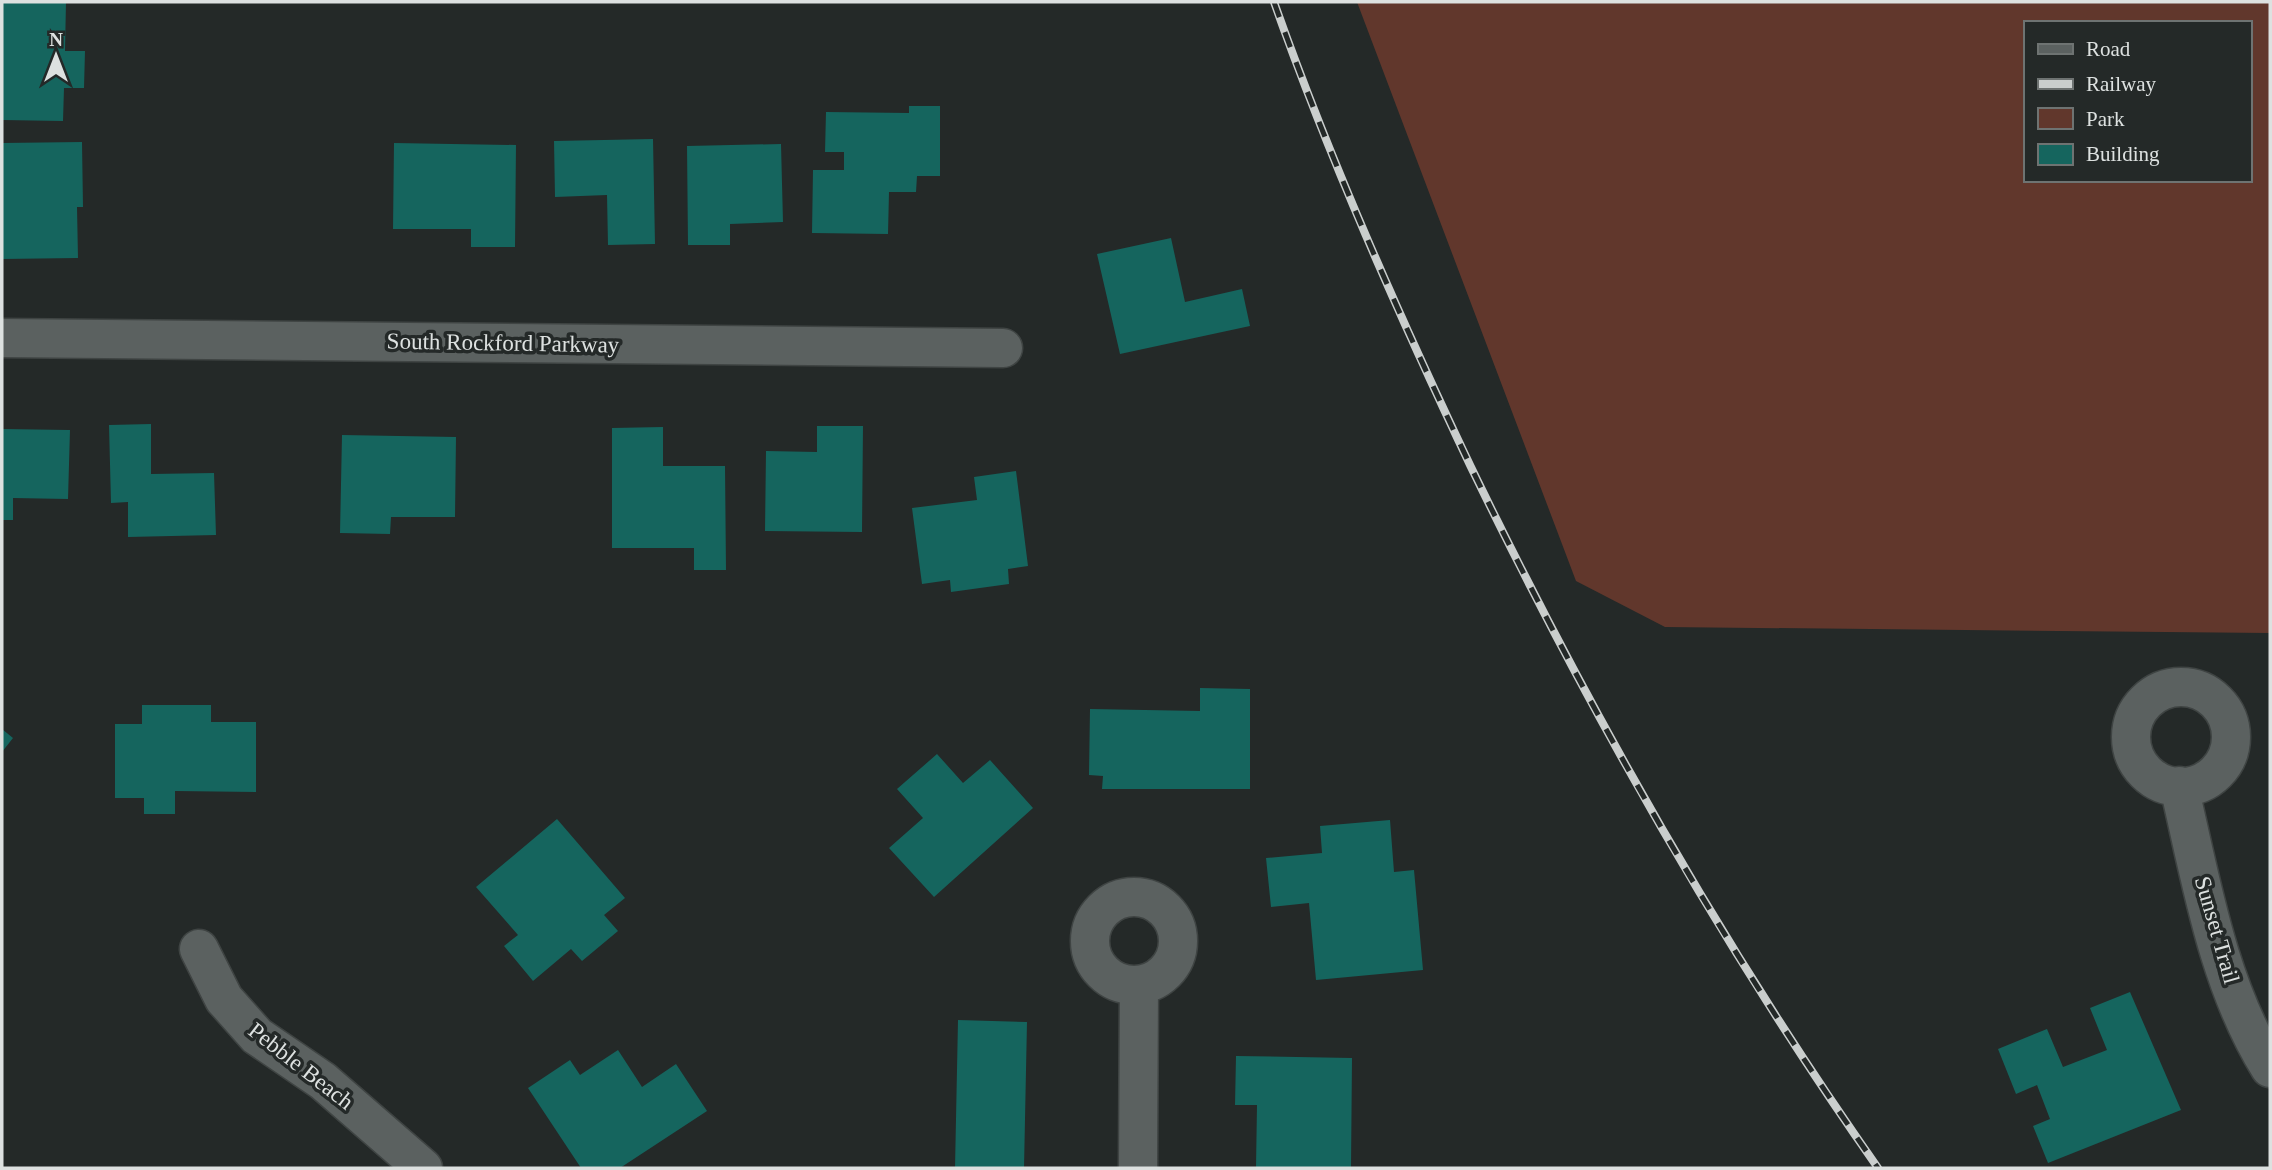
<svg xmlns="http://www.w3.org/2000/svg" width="2272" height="1170" font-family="Georgia,serif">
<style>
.green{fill:#61372c;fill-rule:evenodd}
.building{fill:#15655e}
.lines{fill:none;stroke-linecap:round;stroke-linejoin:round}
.minor-casing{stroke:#3f4443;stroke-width:41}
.minor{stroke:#5b6160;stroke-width:38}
.rail-casing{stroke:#cacecd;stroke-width:8}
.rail{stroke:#242928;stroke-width:5;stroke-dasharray:16;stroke-linecap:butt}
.labels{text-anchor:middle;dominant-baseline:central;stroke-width:7;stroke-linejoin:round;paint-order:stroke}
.street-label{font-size:23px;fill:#dde1e0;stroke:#242928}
</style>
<rect width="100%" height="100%" fill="#242928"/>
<!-- green -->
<path class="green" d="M1357 2H2270V633L1665 627 1576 581ZM2025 23H2249V180H2025Z"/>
<!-- building -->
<path class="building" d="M2 2H66L65 51H85L84 88H64L63 121 2 120Z
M909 106H940V176H917L916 192H889L888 234 812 233 813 170H844V152H825L826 112 909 113Z
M653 139 655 244 608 245 607 195 555 197 554 141Z
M82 142 83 207H77L78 258 2 259V143Z
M394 143 516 145 515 247H471V229H393Z
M781 144 783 222 730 224V245H688L687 146Z
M1171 238 1185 302 1242 289 1250 326 1120 354 1097 254Z
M151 424V474L214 473 216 535 128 537V502L111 503 109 425Z
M817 426H863L862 532 765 531 766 451 817 452Z
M663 427V466H725L726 570H694V548H612V428Z
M2 429 70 430 68 499 13 498V520H2Z
M342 435 456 437 455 517H391L390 534 340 533Z
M1016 471 1028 566 1008 569 1009 584 951 592 950 580 922 584 912 508 977 500 974 477Z
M1200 688 1250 689V789H1102L1103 776 1089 775 1090 709 1200 711Z
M142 705H211V722H256V792L175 791V814H144V798H115V724H142Z
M2 729 13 738 2 752Z
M937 754 963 783 990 760 1033 808 934 897 889 848 923 818 897 789Z
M557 819 625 898 604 915 618 931 582 961 571 949 533 981 504 946 518 935 476 887Z
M1390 820 1394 872 1414 870 1423 970 1316 980 1309 903 1271 907 1266 858 1322 853 1320 826Z
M2130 992 2181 1110 2048 1163 2033 1126 2050 1119 2037 1085 2016 1094 1998 1049 2047 1029 2063 1067 2107 1050 2090 1008Z
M958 1020 1027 1022 1024 1168H955Z
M618 1050 642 1087 676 1064 707 1111 620 1168H581L528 1088 570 1060 580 1075Z
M1236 1056 1352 1058 1351 1168 1256 1167 1257 1105H1235Z"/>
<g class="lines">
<!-- minor casing -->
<g class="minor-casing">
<path id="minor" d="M2 338 1003 348
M2131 737a50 50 0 1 1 100 0a50 50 0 1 1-100 0Z
M2179 786C2201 881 2218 985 2270 1068
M1090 941a44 44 0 1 1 88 0a44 44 0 1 1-88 0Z
M199 949 224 999 257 1036 323 1081 423 1168
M1138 1168 1139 985"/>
</g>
<!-- minor -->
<use href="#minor" class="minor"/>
<!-- rail casing -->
<g class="rail-casing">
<path id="rail" d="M1274 2C1330 160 1398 313 1470 465 1588 709 1722 946 1878 1168"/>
</g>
<!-- rail -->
<use href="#rail" class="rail"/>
</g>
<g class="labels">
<!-- street labels -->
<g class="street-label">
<text transform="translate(503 343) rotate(1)">South Rockford Parkway</text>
<text transform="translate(2217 930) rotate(74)">Sunset Trail</text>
<text transform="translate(301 1066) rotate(38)">Pebble Beach</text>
</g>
</g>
<!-- border -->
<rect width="2272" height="1170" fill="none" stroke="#dde1e0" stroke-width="7"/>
<!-- legend -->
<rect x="2024" y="21" width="228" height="161" fill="#242928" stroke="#6e7372" stroke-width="2"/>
<rect x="2038" y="44" width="35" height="10" fill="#5b6160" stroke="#6e7372" stroke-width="2"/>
<text x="2086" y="56" font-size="21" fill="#dde1e0">Road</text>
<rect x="2038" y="79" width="35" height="10" fill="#cacecd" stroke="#6e7372" stroke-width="2"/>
<text x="2086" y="91" font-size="21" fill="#dde1e0">Railway</text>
<rect x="2038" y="108" width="35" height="21" fill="#61372c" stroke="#6e7372" stroke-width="2"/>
<text x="2086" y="126" font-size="21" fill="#dde1e0">Park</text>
<rect x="2038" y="144" width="35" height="21" fill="#15655e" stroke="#6e7372" stroke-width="2"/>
<text x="2086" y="161" font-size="21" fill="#dde1e0">Building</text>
<!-- north arrow -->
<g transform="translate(56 56)" stroke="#242928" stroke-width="5" paint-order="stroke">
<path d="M0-5L12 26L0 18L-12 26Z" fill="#dde1e0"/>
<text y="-10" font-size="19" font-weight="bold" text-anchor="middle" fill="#dde1e0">N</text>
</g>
</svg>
